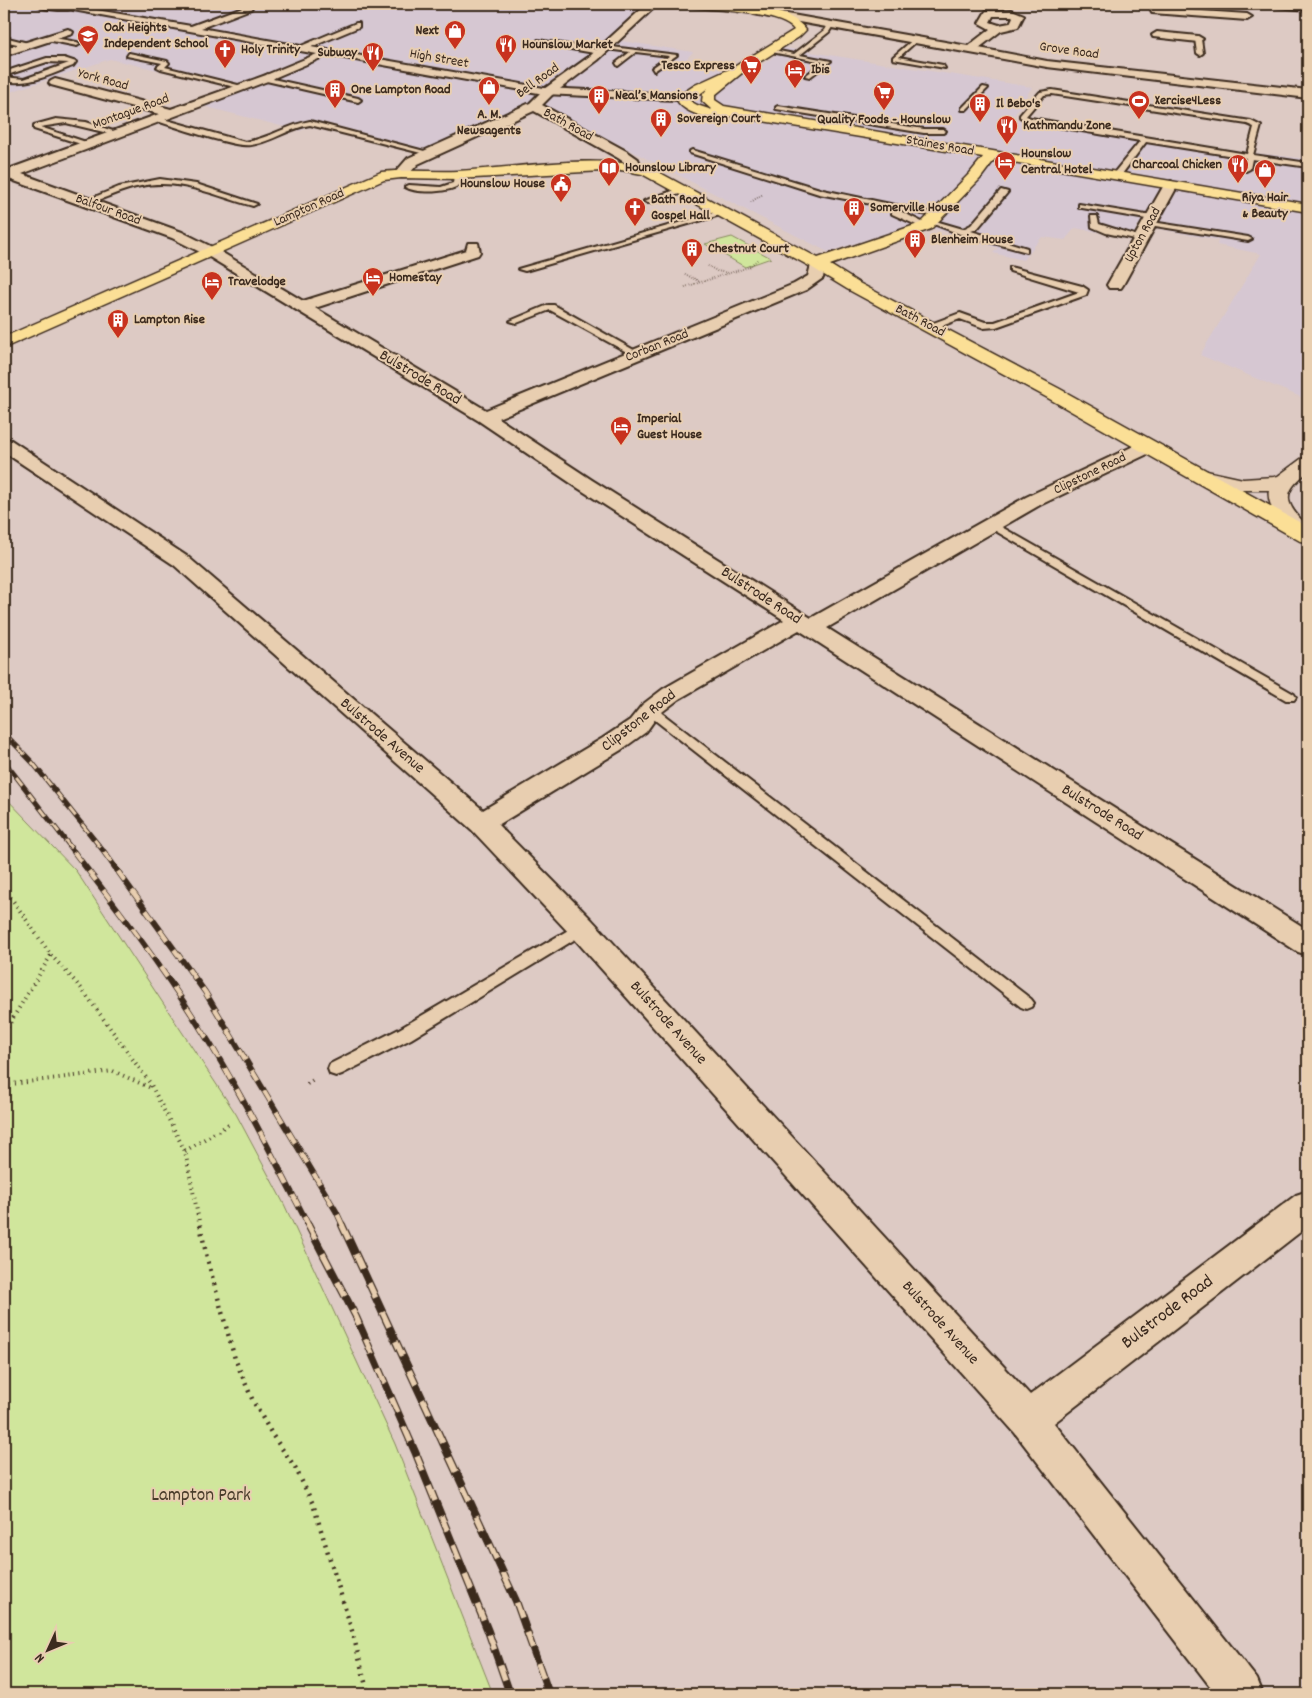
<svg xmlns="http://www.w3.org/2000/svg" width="1312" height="1698" font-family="Dekko,sans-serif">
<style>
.built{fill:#d6c7d2}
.green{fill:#d0e69c;stroke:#86885d}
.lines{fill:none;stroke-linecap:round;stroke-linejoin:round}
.service-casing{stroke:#3b2a1e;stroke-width:4}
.pedestrian-casing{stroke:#3b2a1e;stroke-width:4}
.minor-casing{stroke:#3b2a1e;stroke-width:4}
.tertiary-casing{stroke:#3b2a1e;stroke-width:3}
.primary-casing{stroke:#3b2a1e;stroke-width:3}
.path-far2{stroke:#3b2a1e;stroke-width:2;stroke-dasharray:0.5 2;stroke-linecap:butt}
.path-far1{stroke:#3b2a1e;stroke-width:4;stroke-dasharray:1 4.5;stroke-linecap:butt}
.path{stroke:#3b2a1e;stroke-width:4.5;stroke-dasharray:2 5.5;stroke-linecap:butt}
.service{fill:#e8ceb0;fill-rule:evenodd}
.pedestrian{fill:#e8ceb0;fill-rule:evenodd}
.minor{fill:#e8ceb0;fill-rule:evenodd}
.tertiary{fill:#e8ceb0;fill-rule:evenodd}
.primary{fill:#fbdf96;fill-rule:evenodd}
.rail-far2-casing{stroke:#3b2a1e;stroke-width:5}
.rail-far1-casing{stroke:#3b2a1e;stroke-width:6}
.rail-casing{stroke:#3b2a1e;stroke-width:8}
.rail-far2{stroke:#e8ceb0;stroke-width:3;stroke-dasharray:10;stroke-linecap:butt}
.rail-far1{stroke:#e8ceb0;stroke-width:4.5;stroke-dasharray:12;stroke-linecap:butt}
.rail{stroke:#e8ceb0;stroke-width:5.5;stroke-dasharray:16;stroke-linecap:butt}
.labels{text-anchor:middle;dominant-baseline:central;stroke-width:4;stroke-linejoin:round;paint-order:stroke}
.far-poi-label{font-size:14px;font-weight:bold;fill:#3b2a1e;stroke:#e8ceb0;text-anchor:start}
.far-street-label{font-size:14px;fill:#3b2a1e;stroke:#e8ceb0}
.street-label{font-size:16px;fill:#3b2a1e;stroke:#e8ceb0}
.near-street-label{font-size:19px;fill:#3b2a1e;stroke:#e8ceb0}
.near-park-label{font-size:19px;fill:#4a3d2b;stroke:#e8ceb0}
</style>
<rect width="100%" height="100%" fill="#ddcac4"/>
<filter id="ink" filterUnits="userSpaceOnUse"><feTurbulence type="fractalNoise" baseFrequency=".02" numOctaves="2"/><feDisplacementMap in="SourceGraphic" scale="10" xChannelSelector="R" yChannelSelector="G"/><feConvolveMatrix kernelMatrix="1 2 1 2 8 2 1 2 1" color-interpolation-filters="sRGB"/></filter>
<g filter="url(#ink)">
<!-- built -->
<path class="built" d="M4 4H648L655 10 621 41 693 52 681 64 750 74 785 48 1032 87 1012 119 1251 160 1255 153 1308 159V400L1200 355 1261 254 1217 245 1218 240 1138 225 1132 238 1075 228 1065 240 1042 237 1023 260 993 253 998 248 943 231 912 225 828 252 552 110 544 104 531 102 428 150 322 122 300 131 203 106 243 90 110 59 4 94Z"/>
<!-- green -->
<path class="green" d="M732 237 771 258 745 267 705 244Z
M4 796 76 871 236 1114 284 1204 395 1444 493 1694H4Z"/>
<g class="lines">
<!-- service casing -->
<g class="service-casing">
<path id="service" d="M603 4H652L654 5 651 7Z
M1280 4 1308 6V10L1278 7Z
M829 23 834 24 829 32 800 55 831 61 810 77 805 76 823 62 766 51 769 49 794 54 825 30Z
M4 37 32 44 33 45 30 47 4 41Z
M49 37 77 42 80 44 77 46 47 40Z
M916 37 918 40 899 57 943 65 945 68 893 59V57Z
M1198 37 1201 39 1203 53 1200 55 1197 53 1195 39Z
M538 40 600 50 603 52 600 54 536 43Z
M604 46 677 55 654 71 652 68 669 56 636 52 618 66 616 63 630 52 606 49Z
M129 53 167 61 169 63 165 67 246 87 243 89 161 69 157 67 162 63 127 56Z
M47 58H64L76 62 73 66C49 75 29 86 4 81V77L24 79 69 63 47 62 4 76V72Z
M264 77 358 98 361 100 358 102 262 80Z
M983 87 988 88 966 110H962V108Z
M1052 90 1251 121 1261 126 1253 155 1308 163V167L1252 159 1250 169 1246 171 1242 169 1246 158 1146 142 1119 178H1113V174L1140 141 1029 122 1020 117V115L1040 92ZM1052 94 1247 124 1254 127 1247 154 1031 118 1026 116 1044 95Z
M778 106 924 129H943L946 131 943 133H924L776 109V107Z
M156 117 245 142C268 139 287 125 310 121L432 153 429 155 310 125C289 128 272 142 251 145 235 148 173 126 154 120L153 119Z
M56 119 86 122 119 133 116 135 66 123 40 127 89 143 90 144 87 146 34 129V125Z
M692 150 823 190 943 215 939 217 819 194 690 153V151Z
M454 174 460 175 461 184C450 193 417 194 405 187L409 185 441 187 453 183Z
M160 179 196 184 257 204 253 206C216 196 180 178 141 186 122 189 105 199 86 204L82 202 119 187Z
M681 188 685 190 684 192 665 200 648 203 644 201Z
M1001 190 1008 192 977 229 971 231 1027 248V252L960 234 928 222 932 220 963 229 971 225Z
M1079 204 1152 216 1156 218 1152 220 1082 208H1079Z
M892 210H898L930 226 923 228 892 214Z
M720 211 727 213 525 271 518 269Z
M1091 216H1097L1099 224 1144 238 1140 240 1106 233 1092 227Z
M1146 221 1248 237 1252 239 1248 241 1149 225H1146Z
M1010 267 1082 286 1088 290 1086 295 996 327 984 328 960 319 934 329H928V325L960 313 985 322H995L1079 292 1010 271Z
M548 305H554L641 354 640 356H634L550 310 517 323 510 321Z
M991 521 1294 694 1296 697 1294 700H1286L987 526 986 524Z
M650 706 654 707 1031 999 1034 1003 1031 1007 1026 1009 1021 1007 646 713 644 710Z
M582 922 587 924 589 928 587 932 411 1039 342 1074 336 1076 330 1074 328 1069 330 1064 399 1029Z"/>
</g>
<!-- pedestrian casing -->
<g class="pedestrian-casing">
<path id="pedestrian" d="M248 5 252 7 251 9 201 28 301 46 356 23H359V27L311 47 544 88 676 94 681 97 676 100 544 94 328 55 269 80 266 79V75L317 54 73 10 69 8 73 6 191 26Z"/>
</g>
<!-- minor casing -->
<g class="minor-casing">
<path id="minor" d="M36 4H90C81 12 45 12 36 4Z
M647 4H658L598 60 552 95 542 105 628 152 638 159 642 168 640 171H630L627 164 618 158 534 111 418 164 406 177H396L394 174 408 158 530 103 544 89 590 56Z
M1156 8 1247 14 1252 17 1247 20 1152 13 1151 11Z
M758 9 968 46 990 29 979 23 986 11 1012 10 1024 15 1018 27 1001 31 979 48 1047 61 1308 90V98L1047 67 754 14 753 12ZM993 16H1012L1013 17 1010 23 999 25 990 22Z
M68 29 73 32 72 34 4 56V49Z
M1157 32 1198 36 1203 39 1198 42 1153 37 1152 35Z
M269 74 273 75 275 77 273 79 22 174 182 232 216 249 303 301 466 250 468 243H478L480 252 478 255 315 308 486 410 794 284 808 276 812 261H822L825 264 823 278 806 290 498 418 592 480 811 618 1026 497 1140 443 1147 441 1154 443 1156 447 1154 451 1040 505 827 628 1308 930V955L1298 952 799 630 679 699 658 715 646 732 621 750 498 825 592 920 1030 1395 1296 1195 1308 1191V1226L1054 1423 1257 1679 1263 1694H1216L1015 1433 572 936 472 830 174 565 4 452V438L11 440 188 557 483 810 603 738 630 720 642 705 663 689 784 620 578 488 479 421 206 255 172 238 9 179 4 180V168L9 169 159 114 51 85 49 83 51 81 55 79 171 109Z
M1171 181 1178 185 1123 285 1121 288H1109L1107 285 1164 185Z"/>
</g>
<!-- tertiary casing -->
<g class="tertiary-casing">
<path id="tertiary" d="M1308 457V472C1281 492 1284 504 1308 526V538C1291 543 1265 507 1269 490H1233L1195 480 1192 476 1195 472 1202 470 1243 479 1274 477 1278 476 1301 459Z"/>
</g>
<!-- primary casing -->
<g class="primary-casing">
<path id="primary" d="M680 4C712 4 786 1 806 30L799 37 742 73 715 95V100L724 106 1308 204V212L995 159 980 179 931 229 830 265 859 283 1060 389 1308 527V542L1300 541 1046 397 847 289 811 267 642 174 621 170 456 179 401 178 384 180 4 348V337L381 172C407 169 432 172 457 171 519 168 591 153 651 168L818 258 921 223 970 173 983 157 732 116 726 120C709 117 689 116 678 102L680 95 695 85 734 67 794 30C782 12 707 9 685 7ZM708 88 703 94 702 101 712 110 697 105 690 101Z"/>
</g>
<!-- path-far2 -->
<path class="path-far2" d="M751 202 763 194
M708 266 717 271 728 273
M685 274 700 282
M685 287 749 267 758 259"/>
<!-- path-far1 -->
<path class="path-far1" d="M4 888 51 955 4 1033
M51 955 81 988 150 1083 185 1151 200 1226
M307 1084 313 1080
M4 1085 113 1071 153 1089
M185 1151 231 1123"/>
<!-- path -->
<path class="path" d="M200 1225 207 1258 235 1359 253 1401 273 1436 295 1467 313 1504 353 1634 368 1694"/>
<!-- service -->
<use href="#service" class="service"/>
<!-- pedestrian -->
<use href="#pedestrian" class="pedestrian"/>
<!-- minor -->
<use href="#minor" class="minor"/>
<!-- tertiary -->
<use href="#tertiary" class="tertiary"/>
<!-- primary -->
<use href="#primary" class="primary"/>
<!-- rail-far2 casing -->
<g class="rail-far2-casing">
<path id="rail-far2" d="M4 733 32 762 105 853
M4 761 75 853"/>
</g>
<!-- rail-far1 casing -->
<g class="rail-far1-casing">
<path id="rail-far1" d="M74 852C118 909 161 965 199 1026 240 1090 274 1159 309 1226
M104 852 205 992 336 1211 343 1226"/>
</g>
<!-- rail casing -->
<g class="rail-casing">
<path id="rail" d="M308 1225 356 1317 416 1454 488 1631 510 1694
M342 1225 516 1601 549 1694"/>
</g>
<!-- rail-far2 -->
<use href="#rail-far2" class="rail-far2"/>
<!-- rail-far1 -->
<use href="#rail-far1" class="rail-far1"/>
<!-- rail -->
<use href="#rail" class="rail"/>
</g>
</g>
<!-- icons -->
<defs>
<g id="shop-pin" transform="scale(1.125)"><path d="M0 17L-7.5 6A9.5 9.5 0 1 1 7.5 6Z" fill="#c8321e" stroke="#e8ceb0"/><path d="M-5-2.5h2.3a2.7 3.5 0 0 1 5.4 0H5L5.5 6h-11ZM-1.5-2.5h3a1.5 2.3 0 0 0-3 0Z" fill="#fff"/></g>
<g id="school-pin" transform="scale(1.125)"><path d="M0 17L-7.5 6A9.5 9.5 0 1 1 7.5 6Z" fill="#c8321e" stroke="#e8ceb0"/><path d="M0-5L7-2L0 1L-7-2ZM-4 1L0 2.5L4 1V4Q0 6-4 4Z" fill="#fff"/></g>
<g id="restaurant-pin" transform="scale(1.125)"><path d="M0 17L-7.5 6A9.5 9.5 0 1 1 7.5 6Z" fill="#c8321e" stroke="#e8ceb0"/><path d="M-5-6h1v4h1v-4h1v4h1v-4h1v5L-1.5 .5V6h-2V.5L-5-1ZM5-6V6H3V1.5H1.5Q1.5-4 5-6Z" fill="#fff"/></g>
<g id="church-pin" transform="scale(1.125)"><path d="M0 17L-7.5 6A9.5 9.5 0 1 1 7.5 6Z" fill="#c8321e" stroke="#e8ceb0"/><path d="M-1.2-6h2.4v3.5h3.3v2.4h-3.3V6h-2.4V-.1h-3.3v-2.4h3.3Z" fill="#fff"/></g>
<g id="supermarket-pin" transform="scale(1.125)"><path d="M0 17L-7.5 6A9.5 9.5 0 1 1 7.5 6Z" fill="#c8321e" stroke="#e8ceb0"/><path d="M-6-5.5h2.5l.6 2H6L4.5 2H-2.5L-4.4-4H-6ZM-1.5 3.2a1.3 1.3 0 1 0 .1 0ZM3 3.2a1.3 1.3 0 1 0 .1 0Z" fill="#fff"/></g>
<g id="hotel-pin" transform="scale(1.125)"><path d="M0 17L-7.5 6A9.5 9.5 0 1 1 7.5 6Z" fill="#c8321e" stroke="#e8ceb0"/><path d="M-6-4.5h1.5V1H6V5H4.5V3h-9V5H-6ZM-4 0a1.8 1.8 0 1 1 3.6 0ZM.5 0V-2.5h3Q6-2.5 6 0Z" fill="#fff"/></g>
<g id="building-pin" transform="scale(1.125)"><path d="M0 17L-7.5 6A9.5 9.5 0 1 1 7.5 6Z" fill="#c8321e" stroke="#e8ceb0"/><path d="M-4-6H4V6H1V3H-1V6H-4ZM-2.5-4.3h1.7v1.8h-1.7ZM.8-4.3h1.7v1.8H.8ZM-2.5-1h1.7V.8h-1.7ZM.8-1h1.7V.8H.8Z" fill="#fff"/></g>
<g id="stadium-pin" transform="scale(1.125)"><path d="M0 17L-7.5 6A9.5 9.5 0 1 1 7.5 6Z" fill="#c8321e" stroke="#e8ceb0"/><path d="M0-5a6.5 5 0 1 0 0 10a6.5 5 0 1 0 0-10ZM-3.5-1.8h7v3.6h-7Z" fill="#fff"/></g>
<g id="library-pin" transform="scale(1.125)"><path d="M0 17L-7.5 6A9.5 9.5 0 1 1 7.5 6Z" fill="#c8321e" stroke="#e8ceb0"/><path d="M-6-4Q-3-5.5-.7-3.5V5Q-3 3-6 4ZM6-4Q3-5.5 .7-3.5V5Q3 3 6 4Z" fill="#fff"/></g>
<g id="civic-pin" transform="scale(1.125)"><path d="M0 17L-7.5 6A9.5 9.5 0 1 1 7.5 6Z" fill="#c8321e" stroke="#e8ceb0"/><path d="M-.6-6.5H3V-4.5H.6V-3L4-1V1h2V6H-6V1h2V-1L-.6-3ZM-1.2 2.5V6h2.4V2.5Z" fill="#fff"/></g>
</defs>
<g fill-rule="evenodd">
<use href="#shop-pin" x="455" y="31"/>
<use href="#school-pin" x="88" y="36"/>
<use href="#restaurant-pin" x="506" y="45"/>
<use href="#church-pin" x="225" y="50"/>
<use href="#restaurant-pin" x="373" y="53"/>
<use href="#supermarket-pin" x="751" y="66"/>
<use href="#hotel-pin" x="795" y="70"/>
<use href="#shop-pin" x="489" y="87"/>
<use href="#building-pin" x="335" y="90"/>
<use href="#supermarket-pin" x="884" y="92"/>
<use href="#building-pin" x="599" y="96"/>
<use href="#stadium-pin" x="1139" y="101"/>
<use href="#building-pin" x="980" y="104"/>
<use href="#building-pin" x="661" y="119"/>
<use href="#restaurant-pin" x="1007" y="126"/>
<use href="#hotel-pin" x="1005" y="162"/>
<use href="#restaurant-pin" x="1238" y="165"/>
<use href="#library-pin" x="609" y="168"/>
<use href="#shop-pin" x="1265" y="170"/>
<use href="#civic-pin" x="561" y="184"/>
<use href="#church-pin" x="635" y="208"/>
<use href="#building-pin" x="854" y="208"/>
<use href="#building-pin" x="915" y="240"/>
<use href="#building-pin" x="692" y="249"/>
<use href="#hotel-pin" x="373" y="278"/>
<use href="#hotel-pin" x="212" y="282"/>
<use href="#building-pin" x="118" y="320"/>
<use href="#hotel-pin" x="621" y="427"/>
</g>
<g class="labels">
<!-- far-poi labels -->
<g class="far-poi-label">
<text x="104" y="28">Oak Heights<tspan x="104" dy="16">Independent School</tspan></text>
<text x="439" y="31" text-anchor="end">Next</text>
<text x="522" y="45">Hounslow Market</text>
<text x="241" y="50">Holy Trinity</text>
<text x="357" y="53" text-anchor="end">Subway</text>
<text x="735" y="66" text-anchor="end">Tesco Express</text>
<text x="811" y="70">Ibis</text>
<text x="351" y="90">One Lampton Road</text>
<text x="615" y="96">Neal’s Mansions</text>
<text x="1155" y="101">Xercise4Less</text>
<text x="996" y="104">Il Bebo's</text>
<text x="489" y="115" text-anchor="middle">A. M.<tspan x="489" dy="16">Newsagents</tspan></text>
<text x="677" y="119">Sovereign Court</text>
<text x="884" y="120" text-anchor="middle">Quality Foods - Hounslow</text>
<text x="1023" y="126">Kathmandu Zone</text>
<text x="1021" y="154">Hounslow<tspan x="1021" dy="16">Central Hotel</tspan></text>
<text x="1222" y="165" text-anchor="end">Charcoal Chicken</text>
<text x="625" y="168">Hounslow Library</text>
<text x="545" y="184" text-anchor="end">Hounslow House</text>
<text x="1265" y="198" text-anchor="middle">Riya Hair<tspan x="1265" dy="16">&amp; Beauty</tspan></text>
<text x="651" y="200">Bath Road<tspan x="651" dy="16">Gospel Hall</tspan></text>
<text x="870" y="208">Somerville House</text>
<text x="931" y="240">Blenheim House</text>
<text x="708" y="249">Chestnut Court</text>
<text x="389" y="278">Homestay</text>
<text x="228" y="282">Travelodge</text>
<text x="134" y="320">Lampton Rise</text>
<text x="637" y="419">Imperial<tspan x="637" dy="16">Guest House</tspan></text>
</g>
<!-- far-street labels -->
<g class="far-street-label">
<text transform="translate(1069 51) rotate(8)">Grove Road</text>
<text transform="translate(439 59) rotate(10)">High Street</text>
<text transform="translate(103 80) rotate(15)">York Road</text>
<text transform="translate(538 81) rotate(-36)">Bell Road</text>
<text transform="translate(131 112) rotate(-20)">Montague Road</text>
<text transform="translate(568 125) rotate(29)">Bath Road</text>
<text transform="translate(940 146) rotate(10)">Staines Road</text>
<text transform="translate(309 208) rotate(-24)">Lampton Road</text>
<text transform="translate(108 210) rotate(20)">Balfour Road</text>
<text transform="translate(1143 235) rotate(-61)">Upton Road</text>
<text transform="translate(920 321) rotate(28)">Bath Road</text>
<text transform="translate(657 346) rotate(-22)">Corban Road</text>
<text transform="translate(1090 474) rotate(-26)">Clipstone Road</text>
</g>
<!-- street labels -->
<g class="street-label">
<text transform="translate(420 378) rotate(31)">Bulstrode Road</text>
<text transform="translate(761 596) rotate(33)">Bulstrode Road</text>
<text transform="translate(639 721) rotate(-38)">Clipstone Road</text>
<text transform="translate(382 736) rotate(41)">Bulstrode Avenue</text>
<text transform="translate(1102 813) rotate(32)">Bulstrode Road</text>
<text transform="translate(668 1023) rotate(48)">Bulstrode Avenue</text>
<text transform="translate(940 1323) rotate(48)">Bulstrode Avenue</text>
</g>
<!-- near-street labels -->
<g class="near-street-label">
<text transform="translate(1168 1313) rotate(-37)">Bulstrode Road</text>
</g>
<!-- near-park labels -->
<g class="near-park-label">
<text x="201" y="1496">Lampton Park</text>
</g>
</g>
<!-- margin -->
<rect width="1312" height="1698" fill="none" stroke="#e8ceb0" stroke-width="20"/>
<rect x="10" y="10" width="1292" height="1678" fill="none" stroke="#3b2a1e" stroke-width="2" filter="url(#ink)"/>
<!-- north arrow -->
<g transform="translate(48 1650) rotate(226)" stroke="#e8ceb0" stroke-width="4" paint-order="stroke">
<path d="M0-4L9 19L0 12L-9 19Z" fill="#3b2a1e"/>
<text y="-8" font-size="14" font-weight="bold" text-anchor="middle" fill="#3b2a1e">N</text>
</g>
</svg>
